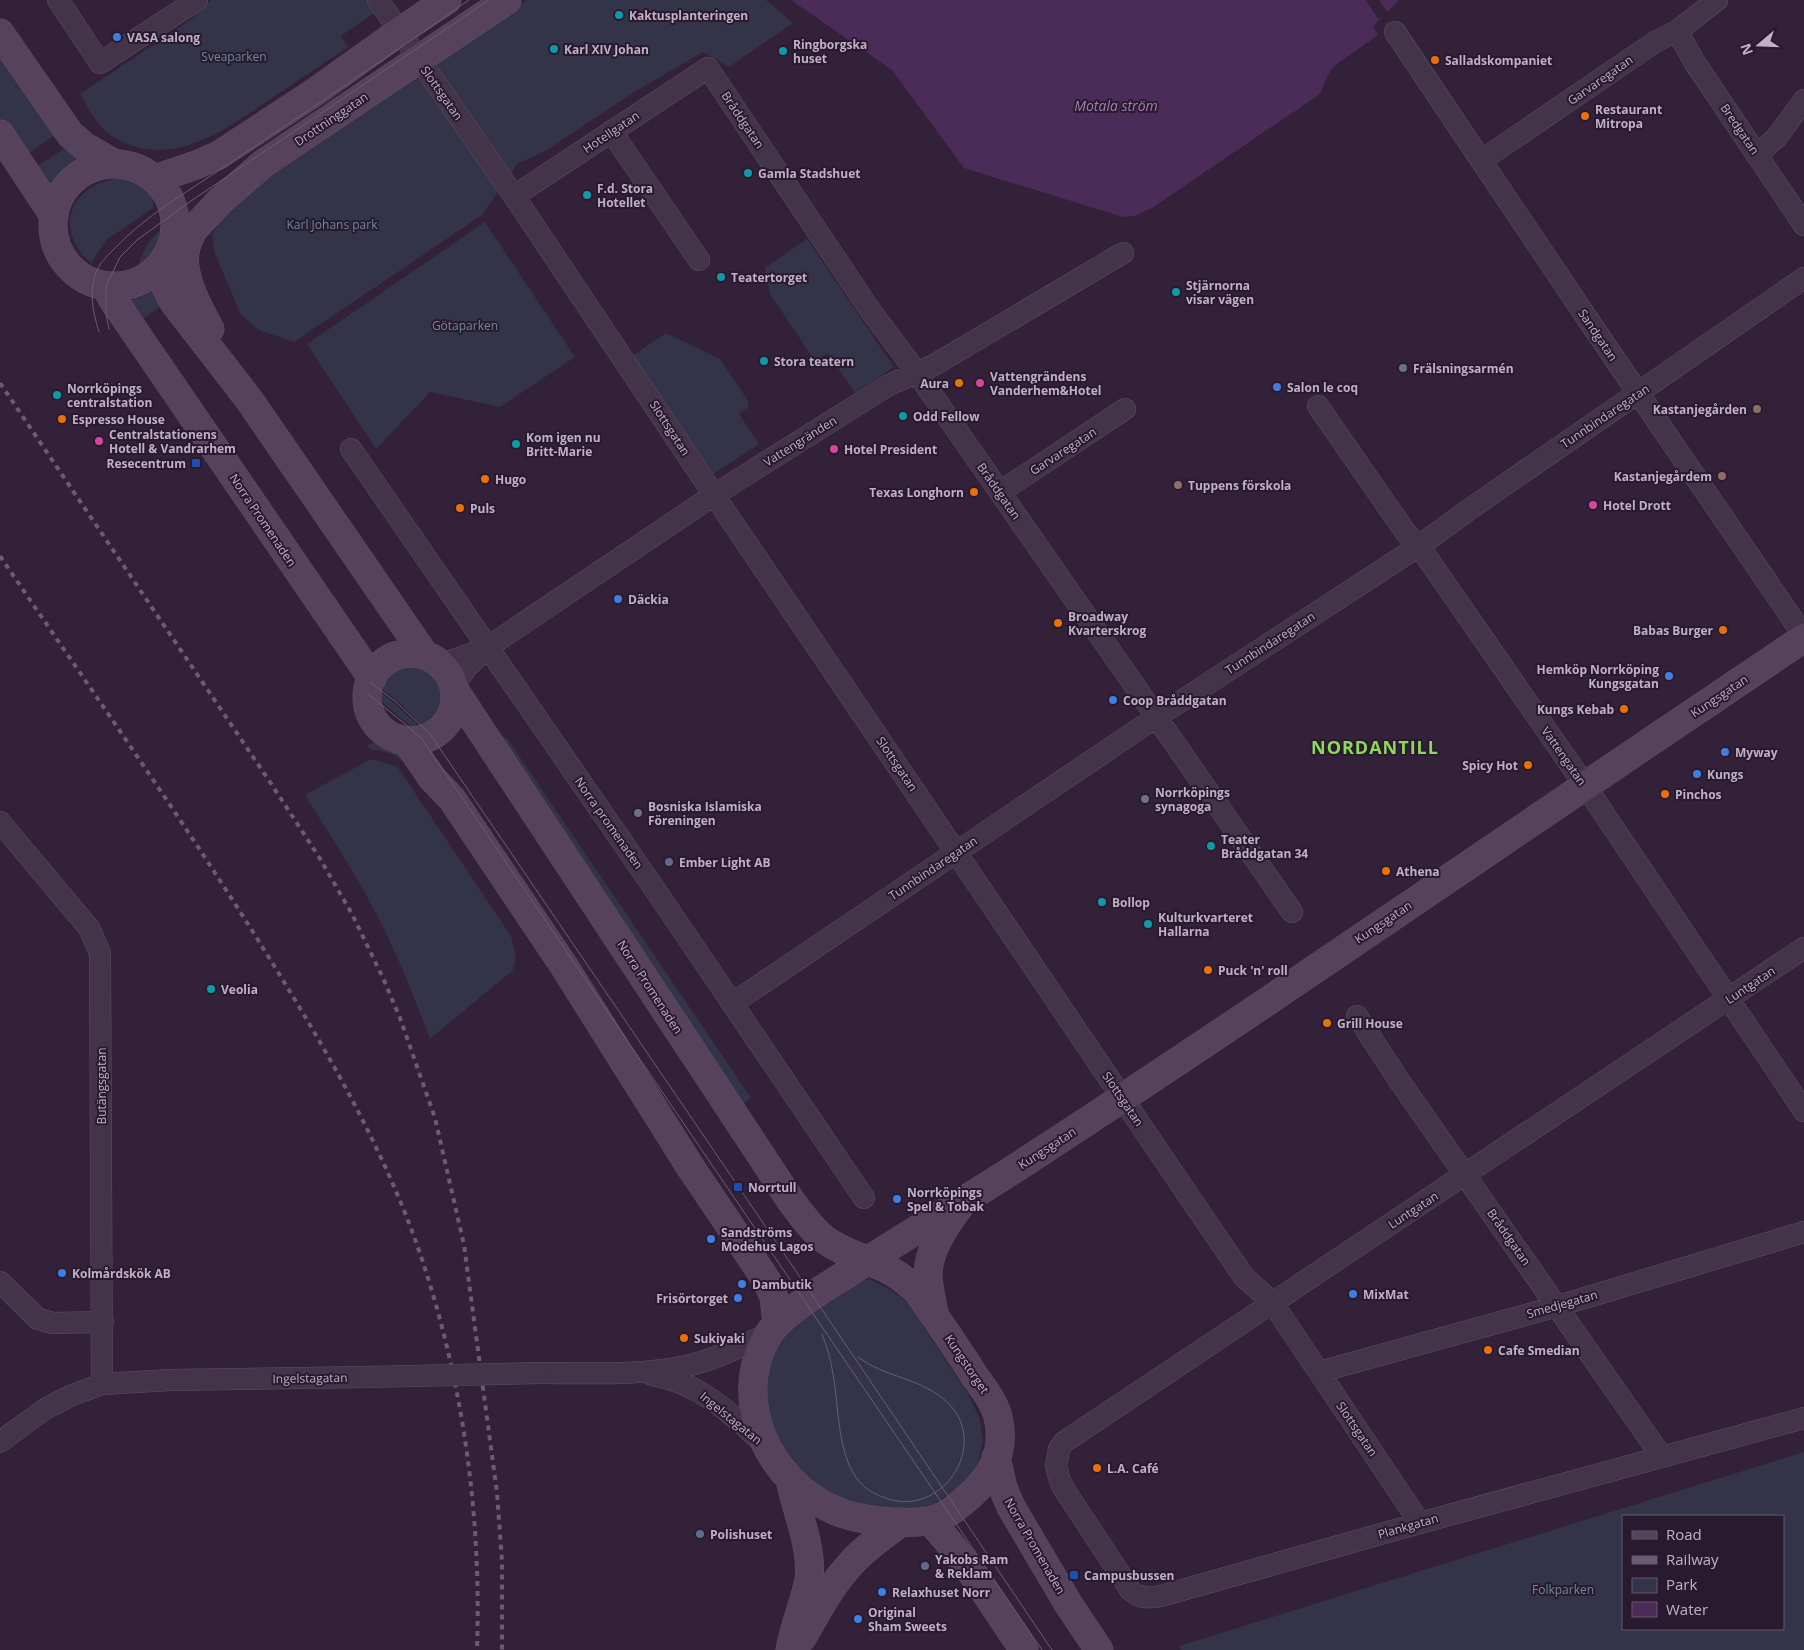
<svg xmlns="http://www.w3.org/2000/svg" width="1804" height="1650" font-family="'Open Sans',sans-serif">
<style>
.green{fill:#33334a;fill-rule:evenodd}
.water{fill:#4b2b57}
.pier{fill:#33213a}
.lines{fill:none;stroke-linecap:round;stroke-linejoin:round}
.minor-casing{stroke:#5f4f65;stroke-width:22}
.secondary-casing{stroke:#5f4f65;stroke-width:29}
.minor{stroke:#44344a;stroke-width:21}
.secondary{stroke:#57425e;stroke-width:28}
.tram{stroke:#6d5a75;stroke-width:1}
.rail{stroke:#6d5a75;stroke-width:4;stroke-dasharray:5 5;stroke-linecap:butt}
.minor-bridge-casing{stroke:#5f4f65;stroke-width:22;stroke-linecap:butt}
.minor-bridge{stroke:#44344a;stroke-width:21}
.culture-dot{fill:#0f9aa8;stroke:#291a2f;stroke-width:2}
.shop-dot{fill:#3f7fe0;stroke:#291a2f;stroke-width:2}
.food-dot{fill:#e8710a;stroke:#291a2f;stroke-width:2}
.worship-dot{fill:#6b7280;stroke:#291a2f;stroke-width:2}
.hotel-dot{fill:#d1479c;stroke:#291a2f;stroke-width:2}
.education-dot{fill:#8d6e63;stroke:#291a2f;stroke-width:2}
.transit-dot{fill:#1a4fb4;stroke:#291a2f;stroke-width:2}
.service-dot{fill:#5c6f8a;stroke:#291a2f;stroke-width:2}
.labels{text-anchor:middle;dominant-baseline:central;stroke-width:4;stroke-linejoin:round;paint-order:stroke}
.poi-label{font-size:12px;font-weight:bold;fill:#c1afc7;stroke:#291a2f;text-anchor:start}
.park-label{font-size:12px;fill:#6d8b9d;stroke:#291a2f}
.street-label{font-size:12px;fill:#c1afc7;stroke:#291a2f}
.water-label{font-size:14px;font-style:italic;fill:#a57eb4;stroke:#291a2f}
.district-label{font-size:18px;font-weight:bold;letter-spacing:1px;fill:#8fd75a;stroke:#291a2f}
</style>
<rect width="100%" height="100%" fill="#33213a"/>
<!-- green -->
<path class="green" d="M212 0H370L377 11 341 36 348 47C323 64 297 81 272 98 225 130 169 172 112 136 97 127 89 108 80 94L189 21Z
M527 0H766L793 23 729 67 703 52 631 94 545 151 517 164 482 215 294 342 259 330 241 315 215 254 212 235 222 217 238 197Z
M0 56 59 132 23 157 0 123Z
M70 145 88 162V165L66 179 52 196 31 170Z
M122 178C137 182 156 190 153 208L106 240 91 263C51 229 72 182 122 178Z
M485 222 575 357 500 407 430 392 376 449 307 344Z
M163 228C160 244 154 258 138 266 143 250 150 238 163 228Z
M807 239 894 367 855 393 828 353 817 359 813 358 770 294 765 268Z
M153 281 168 301 136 324 121 296Z
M666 333 720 359 749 402 748 407 739 414 759 444 709 477 629 358Z
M415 665C448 674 455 710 424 728L401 704 381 688C388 672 398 666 415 665Z
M381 692 393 702 421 728 414 729 382 702Z
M499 735 507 738 751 1098 743 1104Z
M374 743C392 747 396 748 406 764 394 753 385 751 370 749L367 745Z
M371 759 397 766 511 936 516 956 513 970 430 1039C415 1000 400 960 381 923 359 879 331 837 305 795Z
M869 1279 889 1289 907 1302 968 1394 979 1417 983 1440 978 1464 968 1480 934 1504 916 1510 859 1508 820 1491 781 1453 762 1391 769 1365 780 1340 791 1326 852 1284Z
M1804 1452V1650H1181L1179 1646ZM1623 1516H1783V1629H1623Z"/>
<!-- water -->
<path class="water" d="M791 0H1399L1373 26 1378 35 1334 66 1328 75 1320 94 1152 208 1134 216 1123 217 964 168 892 70Z"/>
<!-- pier -->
<path class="pier" d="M1366 0H1379L1388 13 1378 19Z"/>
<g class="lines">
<!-- minor casing -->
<g class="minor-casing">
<path id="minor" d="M58 0 100 63 197 0
M378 0 514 196 714 495 1188 1195 1244 1277 1272 1302 1420 1523
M1677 31 1695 63 1804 225
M1395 32 1593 327 1804 636
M611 131 699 260
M1757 155 1777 137 1804 100
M1482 160 1655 42 1677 31 1717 0
M514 196 708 68 870 310 917 373 1292 912
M1318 406 1406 533 1419 546 1586 787 1804 1111
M351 449 654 888 864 1198
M1000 492 1125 409
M439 662 451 661 481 650
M454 685 467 667 488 647 714 495 889 385 934 365 1123 253
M0 822 89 928 100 953 102 1384
M1804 948 1064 1442 1059 1449 1056 1466 1060 1481 1064 1489 1131 1591C1141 1599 1149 1598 1161 1596L1420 1523 1804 1418
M733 1003 1146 724 1419 546 1467 511 1804 278
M1357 1016 1400 1082 1662 1457
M0 1282 38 1319 53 1323 103 1322
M1319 1372 1558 1306 1804 1232
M539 1373C588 1373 638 1376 686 1366 714 1360 742 1346 768 1334
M652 1375C699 1382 733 1415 766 1446
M0 1442 45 1409 70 1396 102 1384 170 1380 365 1377"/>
</g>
<!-- secondary casing -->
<g class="secondary-casing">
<path id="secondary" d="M0 33 70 134 84 146 115 164
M0 134 54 216
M53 225a61 61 0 1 1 122 0a61 61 0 1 1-122 0Z
M155 179 196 165 219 155 315 92 399 32 447 0
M193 230C191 236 187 242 186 248 179 273 198 308 210 329
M168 254 193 230 220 201 264 163 507 0
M161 264C162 280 167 291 175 304L250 401 424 654
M106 286 111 297 372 678
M367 697a44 44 0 1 1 88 0a44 44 0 1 1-88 0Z
M455 691 791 1201C801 1214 811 1229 824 1239 844 1254 869 1259 891 1271 901 1277 910 1284 918 1292 937 1320 957 1348 975 1377 984 1389 994 1402 998 1417 1007 1454 989 1482 960 1504 951 1512 940 1519 928 1521 902 1525 860 1521 836 1511 770 1483 729 1402 768 1335 781 1313 825 1288 848 1273 907 1235 968 1199 1028 1160 1126 1096 1224 1031 1321 965 1481 855 1643 747 1804 638
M406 740 432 778 452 799 564 966 691 1168 767 1281 774 1297 777 1324
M934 1313C932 1302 929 1290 928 1278 927 1251 944 1228 959 1207
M996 1457 1003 1488 1011 1507 1069 1605 1099 1650
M790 1480C796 1509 813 1549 809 1579 805 1602 794 1626 790 1650
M930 1521C966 1559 994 1607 1024 1650
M802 1638C816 1614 829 1588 848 1567 863 1549 883 1536 901 1522"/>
</g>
<!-- minor -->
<use href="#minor" class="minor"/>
<!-- secondary -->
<use href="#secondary" class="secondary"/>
<!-- tram -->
<path class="tram" d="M109 329 106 314V286L120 257 137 240 188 203 489 0
M99 332C92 309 87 285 101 263 105 258 110 253 114 249 145 216 187 192 224 167 306 112 388 57 469 0
M370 682 396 702 430 734 802 1280 1052 1650
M368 694 404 723 422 739 1042 1650
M822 1334C827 1347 831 1360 833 1374 839 1407 837 1453 858 1480 864 1488 874 1494 883 1497 941 1521 991 1445 948 1403 923 1378 885 1378 858 1357"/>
<!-- rail -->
<path class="rail" d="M0 383 270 782 319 857 352 914 383 978 400 1018 435 1118 464 1245 497 1493 502 1561V1650
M0 556C85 681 172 804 253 932 312 1026 369 1120 409 1223 460 1358 482 1506 477 1650"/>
<!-- minor-bridge casing -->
<g class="minor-bridge-casing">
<path id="minor-bridge" d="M365 1377 539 1373"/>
</g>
<!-- minor-bridge -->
<use href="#minor-bridge" class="minor-bridge"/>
</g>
<!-- markers -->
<g class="culture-dot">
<circle cx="619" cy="15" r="5"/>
<circle cx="554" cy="49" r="5"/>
<circle cx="783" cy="51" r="5"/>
<circle cx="748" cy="173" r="5"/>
<circle cx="587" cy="195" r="5"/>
<circle cx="721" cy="277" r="5"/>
<circle cx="1176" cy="292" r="5"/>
<circle cx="764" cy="361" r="5"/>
<circle cx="57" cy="395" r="5"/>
<circle cx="903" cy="416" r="5"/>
<circle cx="516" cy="444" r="5"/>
<circle cx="1211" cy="846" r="5"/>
<circle cx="1102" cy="902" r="5"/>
<circle cx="1148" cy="924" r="5"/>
<circle cx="211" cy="989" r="5"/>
</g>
<g class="shop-dot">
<circle cx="117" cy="37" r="5"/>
<circle cx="1277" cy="387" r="5"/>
<circle cx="618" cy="599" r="5"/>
<circle cx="1669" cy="676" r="5"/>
<circle cx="1113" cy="700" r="5"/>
<circle cx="1725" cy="752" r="5"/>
<circle cx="1697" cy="774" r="5"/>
<circle cx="897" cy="1199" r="5"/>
<circle cx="711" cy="1239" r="5"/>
<circle cx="62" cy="1273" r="5"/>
<circle cx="742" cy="1284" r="5"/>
<circle cx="1353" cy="1294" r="5"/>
<circle cx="738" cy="1298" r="5"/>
<circle cx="882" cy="1592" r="5"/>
<circle cx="858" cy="1619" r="5"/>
</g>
<g class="food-dot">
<circle cx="1435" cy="60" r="5"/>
<circle cx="1585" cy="116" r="5"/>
<circle cx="959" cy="383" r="5"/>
<circle cx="62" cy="419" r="5"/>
<circle cx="485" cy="479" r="5"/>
<circle cx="974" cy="492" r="5"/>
<circle cx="460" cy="508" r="5"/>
<circle cx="1058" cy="623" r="5"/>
<circle cx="1723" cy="630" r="5"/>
<circle cx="1624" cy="709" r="5"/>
<circle cx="1528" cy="765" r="5"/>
<circle cx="1665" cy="794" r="5"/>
<circle cx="1386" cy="871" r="5"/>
<circle cx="1208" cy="970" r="5"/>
<circle cx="1327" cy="1023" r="5"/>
<circle cx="684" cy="1338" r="5"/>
<circle cx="1488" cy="1350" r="5"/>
<circle cx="1097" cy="1468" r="5"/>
</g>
<g class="worship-dot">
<circle cx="1403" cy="368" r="5"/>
<circle cx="1145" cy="799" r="5"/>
<circle cx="638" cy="813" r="5"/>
</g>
<g class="hotel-dot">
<circle cx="980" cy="383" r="5"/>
<circle cx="99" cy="441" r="5"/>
<circle cx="834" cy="449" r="5"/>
<circle cx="1593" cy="505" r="5"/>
</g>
<g class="education-dot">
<circle cx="1757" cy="409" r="5"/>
<circle cx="1722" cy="476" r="5"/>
<circle cx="1178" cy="485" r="5"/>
</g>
<g class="transit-dot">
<rect x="191" y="458" width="10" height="10" rx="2.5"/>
<rect x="733" y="1182" width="10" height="10" rx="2.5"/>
<rect x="1069" y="1570" width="10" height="10" rx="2.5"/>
</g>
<g class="service-dot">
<circle cx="669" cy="862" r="5"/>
<circle cx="700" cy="1534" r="5"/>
<circle cx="925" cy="1566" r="5"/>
</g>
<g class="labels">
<!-- poi labels -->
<g class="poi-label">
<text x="629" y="15">Kaktusplanteringen</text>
<text x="127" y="37">VASA salong</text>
<text x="793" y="44">Ringborgska<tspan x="793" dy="14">huset</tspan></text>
<text x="564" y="49">Karl XIV Johan</text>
<text x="1445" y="60">Salladskompaniet</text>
<text x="1595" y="109">Restaurant<tspan x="1595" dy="14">Mitropa</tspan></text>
<text x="758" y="173">Gamla Stadshuet</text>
<text x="597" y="188">F.d. Stora<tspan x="597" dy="14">Hotellet</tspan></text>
<text x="731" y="277">Teatertorget</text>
<text x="1186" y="285">Stjärnorna<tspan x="1186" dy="14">visar vägen</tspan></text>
<text x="774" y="361">Stora teatern</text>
<text x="1413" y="368">Frälsningsarmén</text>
<text x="990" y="376">Vattengrändens<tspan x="990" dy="14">Vanderhem&amp;Hotel</tspan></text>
<text x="949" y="383" text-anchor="end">Aura</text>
<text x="1287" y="387">Salon le coq</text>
<text x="67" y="388">Norrköpings<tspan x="67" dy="14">centralstation</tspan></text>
<text x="1747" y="409" text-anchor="end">Kastanjegården</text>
<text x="913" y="416">Odd Fellow</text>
<text x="72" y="419">Espresso House</text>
<text x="109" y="434">Centralstationens<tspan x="109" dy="14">Hotell &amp; Vandrarhem</tspan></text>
<text x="526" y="437">Kom igen nu<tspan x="526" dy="14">Britt-Marie</tspan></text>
<text x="844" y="449">Hotel President</text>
<text x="186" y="463" text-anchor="end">Resecentrum</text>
<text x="1712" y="476" text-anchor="end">Kastanjegårdem</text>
<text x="495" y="479">Hugo</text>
<text x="1188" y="485">Tuppens förskola</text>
<text x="964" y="492" text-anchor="end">Texas Longhorn</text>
<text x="1603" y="505">Hotel Drott</text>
<text x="470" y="508">Puls</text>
<text x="628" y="599">Däckia</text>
<text x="1068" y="616">Broadway<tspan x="1068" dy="14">Kvarterskrog</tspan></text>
<text x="1713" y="630" text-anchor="end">Babas Burger</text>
<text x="1659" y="669" text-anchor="end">Hemköp Norrköping<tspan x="1659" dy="14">Kungsgatan</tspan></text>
<text x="1123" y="700">Coop Bråddgatan</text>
<text x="1614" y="709" text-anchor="end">Kungs Kebab</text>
<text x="1735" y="752">Myway</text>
<text x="1518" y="765" text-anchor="end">Spicy Hot</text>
<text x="1707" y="774">Kungs</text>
<text x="1155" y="792">Norrköpings<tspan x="1155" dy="14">synagoga</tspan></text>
<text x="1675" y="794">Pinchos</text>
<text x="648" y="806">Bosniska Islamiska<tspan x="648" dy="14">Föreningen</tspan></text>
<text x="1221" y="839">Teater<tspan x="1221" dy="14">Bråddgatan 34</tspan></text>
<text x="679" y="862">Ember Light AB</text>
<text x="1396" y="871">Athena</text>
<text x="1112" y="902">Bollop</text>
<text x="1158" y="917">Kulturkvarteret<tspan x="1158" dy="14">Hallarna</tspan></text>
<text x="1218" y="970">Puck 'n' roll</text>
<text x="221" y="989">Veolia</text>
<text x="1337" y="1023">Grill House</text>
<text x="748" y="1187">Norrtull</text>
<text x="907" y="1192">Norrköpings<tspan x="907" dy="14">Spel &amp; Tobak</tspan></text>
<text x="721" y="1232">Sandströms<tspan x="721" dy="14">Modehus Lagos</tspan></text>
<text x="72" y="1273">Kolmårdskök AB</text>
<text x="752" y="1284">Dambutik</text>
<text x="1363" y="1294">MixMat</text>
<text x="728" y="1298" text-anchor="end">Frisörtorget</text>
<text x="694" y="1338">Sukiyaki</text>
<text x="1498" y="1350">Cafe Smedian</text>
<text x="1107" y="1468">L.A. Café</text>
<text x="710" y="1534">Polishuset</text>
<text x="935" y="1559">Yakobs Ram<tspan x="935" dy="14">&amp; Reklam</tspan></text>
<text x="1084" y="1575">Campusbussen</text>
<text x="892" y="1592">Relaxhuset Norr</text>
<text x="868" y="1612">Original<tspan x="868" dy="14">Sham Sweets</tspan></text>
</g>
<!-- park labels -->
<g class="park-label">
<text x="234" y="56">Sveaparken</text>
<text x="332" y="224">Karl Johans park</text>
<text x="465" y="325">Götaparken</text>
<text x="1563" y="1589">Folkparken</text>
</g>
<!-- street labels -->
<g class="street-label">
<text transform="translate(1600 80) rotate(-35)">Garvaregatan</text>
<text transform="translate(442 93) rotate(55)">Slottsgatan</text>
<text transform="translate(331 119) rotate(-34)">Drottninggatan</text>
<text transform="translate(743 120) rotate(56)">Bråddgatan</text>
<text transform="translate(1740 129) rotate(56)">Bredgatan</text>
<text transform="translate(611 132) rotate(-34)">Hotellgatan</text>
<text transform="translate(1598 335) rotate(56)">Sandgatan</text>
<text transform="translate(1605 416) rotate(-34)">Tunnbindaregatan</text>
<text transform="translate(670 428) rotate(57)">Slottsgatan</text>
<text transform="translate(800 441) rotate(-32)">Vattengränden</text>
<text transform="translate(1063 451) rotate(-33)">Garvaregatan</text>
<text transform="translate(999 491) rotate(55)">Bråddgatan</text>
<text transform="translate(263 520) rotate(56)">Norra Promenaden</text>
<text transform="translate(1270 643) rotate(-33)">Tunnbindaregatan</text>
<text transform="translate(1719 696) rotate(-34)">Kungsgatan</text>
<text transform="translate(1564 756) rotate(55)">Vattengatan</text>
<text transform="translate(897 764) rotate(56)">Slottsgatan</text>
<text transform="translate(609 823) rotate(55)">Norra promenaden</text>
<text transform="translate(933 868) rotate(-34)">Tunnbindaregatan</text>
<text transform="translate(1383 922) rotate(-34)">Kungsgatan</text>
<text transform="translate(1750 985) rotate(-34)">Luntgatan</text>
<text transform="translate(650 987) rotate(57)">Norra Promenaden</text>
<text transform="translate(101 1086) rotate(-90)">Butängsgatan</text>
<text transform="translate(1123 1099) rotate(56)">Slottsgatan</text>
<text transform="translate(1047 1148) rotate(-33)">Kungsgatan</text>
<text transform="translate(1413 1210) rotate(-33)">Luntgatan</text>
<text transform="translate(1509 1237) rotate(55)">Bråddgatan</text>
<text transform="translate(1562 1304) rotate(-16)">Smedjegatan</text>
<text transform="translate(967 1364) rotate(56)">Kungstorget</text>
<text transform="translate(310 1378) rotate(-1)">Ingelstagatan</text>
<text transform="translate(731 1418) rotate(39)">Ingelstagatan</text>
<text transform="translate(1357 1429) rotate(56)">Slottsgatan</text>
<text transform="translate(1408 1526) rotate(-16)">Plankgatan</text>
<text transform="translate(1035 1546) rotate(60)">Norra Promenaden</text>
</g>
<!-- water labels -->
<g class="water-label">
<text x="1116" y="105">Motala ström</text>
</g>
<!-- district labels -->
<g class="district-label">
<text x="1375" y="747">NORDANTILL</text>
</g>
</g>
<!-- legend -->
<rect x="1622" y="1515" width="162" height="115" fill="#291a2f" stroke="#66566c"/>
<rect x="1632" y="1531" width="25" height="8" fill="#57425e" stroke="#66566c"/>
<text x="1666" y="1540" font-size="15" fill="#c1afc7">Road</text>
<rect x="1632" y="1556" width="25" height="8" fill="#6d5a75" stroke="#66566c"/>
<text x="1666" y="1565" font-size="15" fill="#c1afc7">Railway</text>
<rect x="1632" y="1578" width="25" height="15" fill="#33334a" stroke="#66566c"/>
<text x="1666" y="1590" font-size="15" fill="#c1afc7">Park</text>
<rect x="1632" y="1602" width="25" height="15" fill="#4b2b57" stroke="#66566c"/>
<text x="1666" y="1615" font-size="15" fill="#c1afc7">Water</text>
<!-- north arrow -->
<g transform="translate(1759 45) rotate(251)" stroke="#291a2f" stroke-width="4" paint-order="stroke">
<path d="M0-4L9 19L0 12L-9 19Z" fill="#c1afc7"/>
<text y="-8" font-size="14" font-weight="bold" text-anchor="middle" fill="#c1afc7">N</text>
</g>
</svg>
